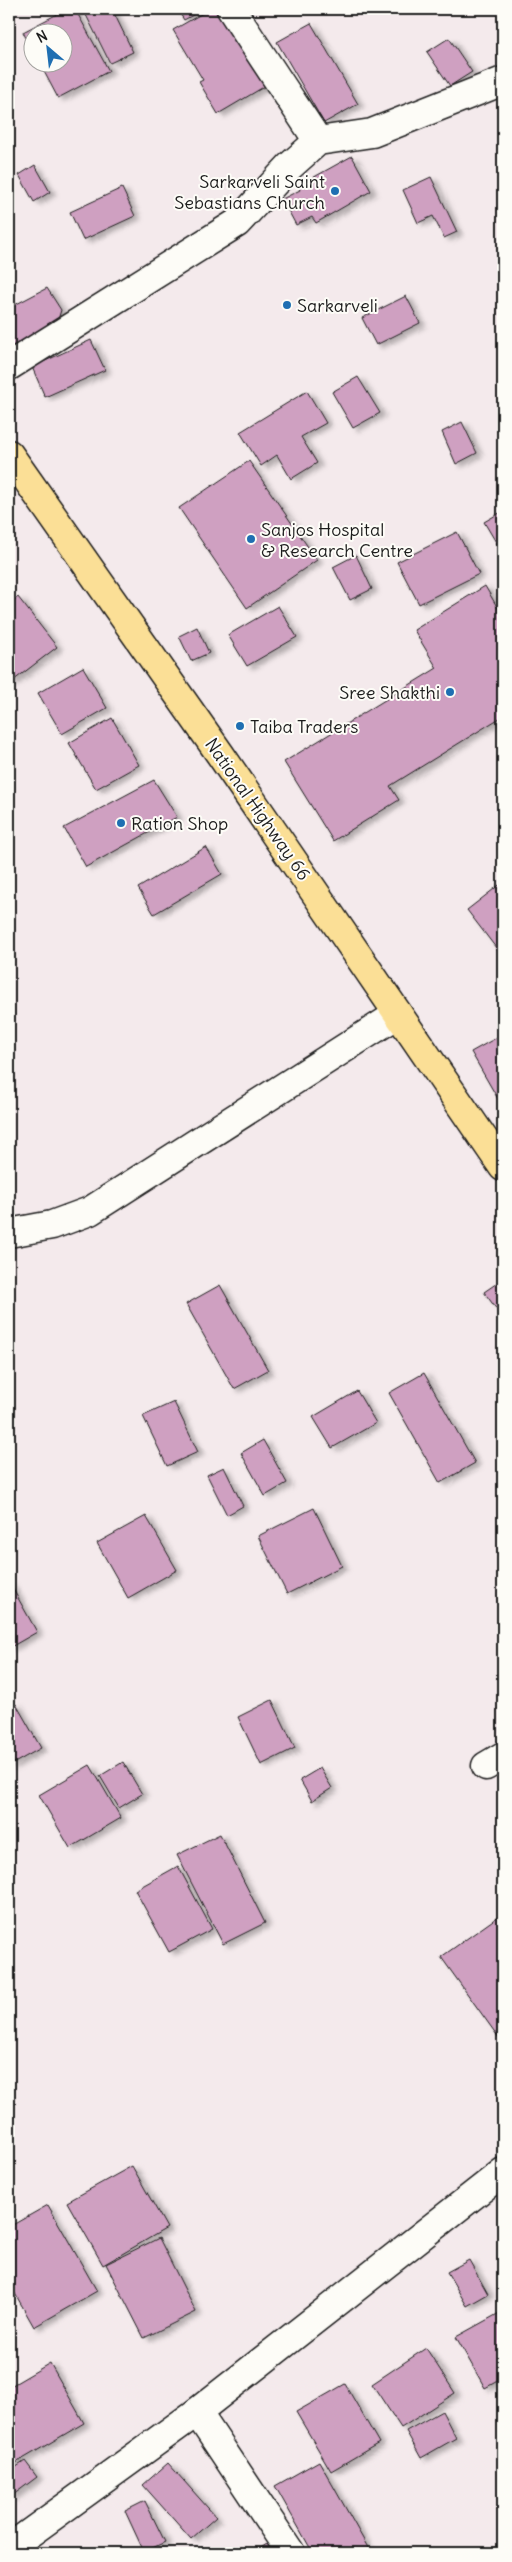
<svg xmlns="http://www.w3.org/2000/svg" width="512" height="2562" font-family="Delius,sans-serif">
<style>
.building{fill:#cfa0c1;stroke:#1c1c1c;filter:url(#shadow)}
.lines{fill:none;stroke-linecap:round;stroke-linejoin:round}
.street-casing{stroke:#1c1c1c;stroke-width:31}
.secondary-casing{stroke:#1c1c1c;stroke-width:31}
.primary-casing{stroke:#1c1c1c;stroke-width:31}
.street{stroke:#fdfcf7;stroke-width:28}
.secondary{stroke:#fdfcf7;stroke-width:28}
.primary{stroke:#fbdf96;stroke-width:28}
.poi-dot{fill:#1f6fb2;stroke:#fdfcf7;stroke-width:2}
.labels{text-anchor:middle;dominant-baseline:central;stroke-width:4;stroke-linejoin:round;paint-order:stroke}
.poi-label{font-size:18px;fill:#1c1c1c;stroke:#fdfcf7;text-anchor:start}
.street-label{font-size:18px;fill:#1c1c1c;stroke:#fdfcf7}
</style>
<defs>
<filter id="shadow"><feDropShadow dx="5.5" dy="3" stdDeviation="2.5" flood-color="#0004"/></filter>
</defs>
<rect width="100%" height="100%" fill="#f4eaec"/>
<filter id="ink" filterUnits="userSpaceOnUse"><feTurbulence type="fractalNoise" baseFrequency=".02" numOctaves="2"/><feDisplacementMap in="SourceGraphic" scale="10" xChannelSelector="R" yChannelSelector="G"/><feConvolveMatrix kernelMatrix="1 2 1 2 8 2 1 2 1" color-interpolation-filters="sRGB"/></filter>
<g filter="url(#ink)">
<!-- building -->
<path class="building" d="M67 9H75L109 71 58 98 39 62H62V32H32V50L23 32Z
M83 9H112L133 52 110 63Z
M177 9H204L184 20Z
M210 9H222L267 85 218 114 199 82 203 80 173 30Z
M311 23 358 104 324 123 277 42Z
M449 38 472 72 450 86 427 52Z
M352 156 371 191 316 223 312 217 296 225 282 199 300 190 298 186Z
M35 165 50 192 34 202 19 175Z
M431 177 457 232 444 238 433 216 418 223 403 190Z
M122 188 135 216 83 240 70 212Z
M47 288 61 310 57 323 9 349V308Z
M406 296 420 323 376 345 362 318Z
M91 340 105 370 45 397 32 367Z
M358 377 380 413 353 428 332 392Z
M307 391 326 423 301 437 317 463 291 479 277 455 261 466 240 432Z
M462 422 477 453 456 464 442 432Z
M249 461 317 560 247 608 179 508Z
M503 511V554L484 522Z
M457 532 479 574 419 604 397 562Z
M356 555 372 589 350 600 333 567Z
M485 586 503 617V716L390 786 399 800 333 841 284 762 437 668 414 630Z
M18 597 57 647 9 684V604Z
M278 606 297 637 247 666 228 635Z
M197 627 209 653 191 661 179 636Z
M83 667 107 708 62 734 38 693Z
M112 718 139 765 96 789 69 743Z
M154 780 177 817 86 867 64 828Z
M206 847 222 874 154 914 138 888Z
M503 882V957L467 910Z
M503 1034V1096L498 1099 471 1052Z
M503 1279V1318L484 1292Z
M220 1285 268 1370 234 1389 186 1304Z
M424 1373 475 1463 440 1483 389 1393Z
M357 1391 376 1423 332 1448 313 1417Z
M174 1402 198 1452 167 1466 143 1416Z
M263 1440 287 1483 265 1496 241 1453Z
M224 1467 243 1506 227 1515 207 1475Z
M314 1508 342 1566 287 1594 258 1536Z
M146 1516 177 1570 128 1598 97 1543Z
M9 1582 37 1632 9 1648Z
M272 1700 295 1748 261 1765 238 1717Z
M16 1704 41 1748 9 1766V1708Z
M123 1762 142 1794 119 1808 100 1776Z
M90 1765 121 1818 70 1848 39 1795Z
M320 1768 332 1788 312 1801 300 1780Z
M220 1834 265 1923 223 1944 177 1855Z
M178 1866 212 1929 169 1952 135 1890Z
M503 1913V2035L499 2038 441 1957Z
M132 2166 167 2228 103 2265 67 2202Z
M48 2205 97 2291 34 2327 9 2283V2227Z
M159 2238 196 2312 144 2338 106 2264Z
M469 2260 488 2294 467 2306 447 2272Z
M503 2311V2378L485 2388 456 2337Z
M426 2348 455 2393 401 2428 372 2384Z
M50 2363 84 2423 9 2467V2387Z
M345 2384 379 2443 331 2471 296 2412Z
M442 2411 456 2438 421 2458 406 2431Z
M25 2461 37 2477 9 2498V2472Z
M319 2461 371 2553H313L275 2486Z
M168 2463 216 2517 191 2539 143 2485Z
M145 2501 165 2542 144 2552 125 2511Z
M273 2540 281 2553H253Z"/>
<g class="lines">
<!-- street casing -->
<g class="street-casing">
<path id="street" d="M231 9 318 141
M9 366 237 223 290 166 318 141 372 133 503 81
M9 1233 52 1225 90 1211 398 1014
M486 1766 503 1756
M197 2412 291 2553"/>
</g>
<!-- secondary casing -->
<g class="secondary-casing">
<path id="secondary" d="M9 2548 197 2412 503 2172"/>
</g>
<!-- primary casing -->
<g class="primary-casing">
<path id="primary" d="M9 454 220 754 503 1167"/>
</g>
<!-- street -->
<use href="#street" class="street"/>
<!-- secondary -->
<use href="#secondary" class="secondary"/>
<!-- primary -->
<use href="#primary" class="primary"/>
</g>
</g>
<!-- markers -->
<g class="poi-dot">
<circle cx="335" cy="191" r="5"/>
<circle cx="287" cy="305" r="5"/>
<circle cx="251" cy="539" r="5"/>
<circle cx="450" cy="692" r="5"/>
<circle cx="240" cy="726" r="5"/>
<circle cx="121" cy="823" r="5"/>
</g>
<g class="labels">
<!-- poi labels -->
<g class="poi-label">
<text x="325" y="181" text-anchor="end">Sarkarveli Saint<tspan x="325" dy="21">Sebastians Church</tspan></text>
<text x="297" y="305">Sarkarveli</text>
<text x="261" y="529">Sanjos Hospital<tspan x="261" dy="21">&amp; Research Centre</tspan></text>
<text x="440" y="692" text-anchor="end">Sree Shakthi</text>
<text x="250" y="726">Taiba Traders</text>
<text x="131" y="823">Ration Shop</text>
</g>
<!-- street labels -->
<g class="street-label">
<text transform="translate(258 809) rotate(55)">National Highway 66</text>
</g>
</g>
<!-- margin -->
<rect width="512" height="2562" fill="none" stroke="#fdfcf7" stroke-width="30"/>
<rect x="15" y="15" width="482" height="2532" fill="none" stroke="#1c1c1c" stroke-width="2" filter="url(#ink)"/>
<!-- north arrow -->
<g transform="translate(48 48) rotate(332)"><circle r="24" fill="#fdfcf7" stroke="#a3a29f"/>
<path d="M0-4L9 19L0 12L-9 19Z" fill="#1f6fb2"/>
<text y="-8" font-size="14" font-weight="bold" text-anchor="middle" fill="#1c1c1c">N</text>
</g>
</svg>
